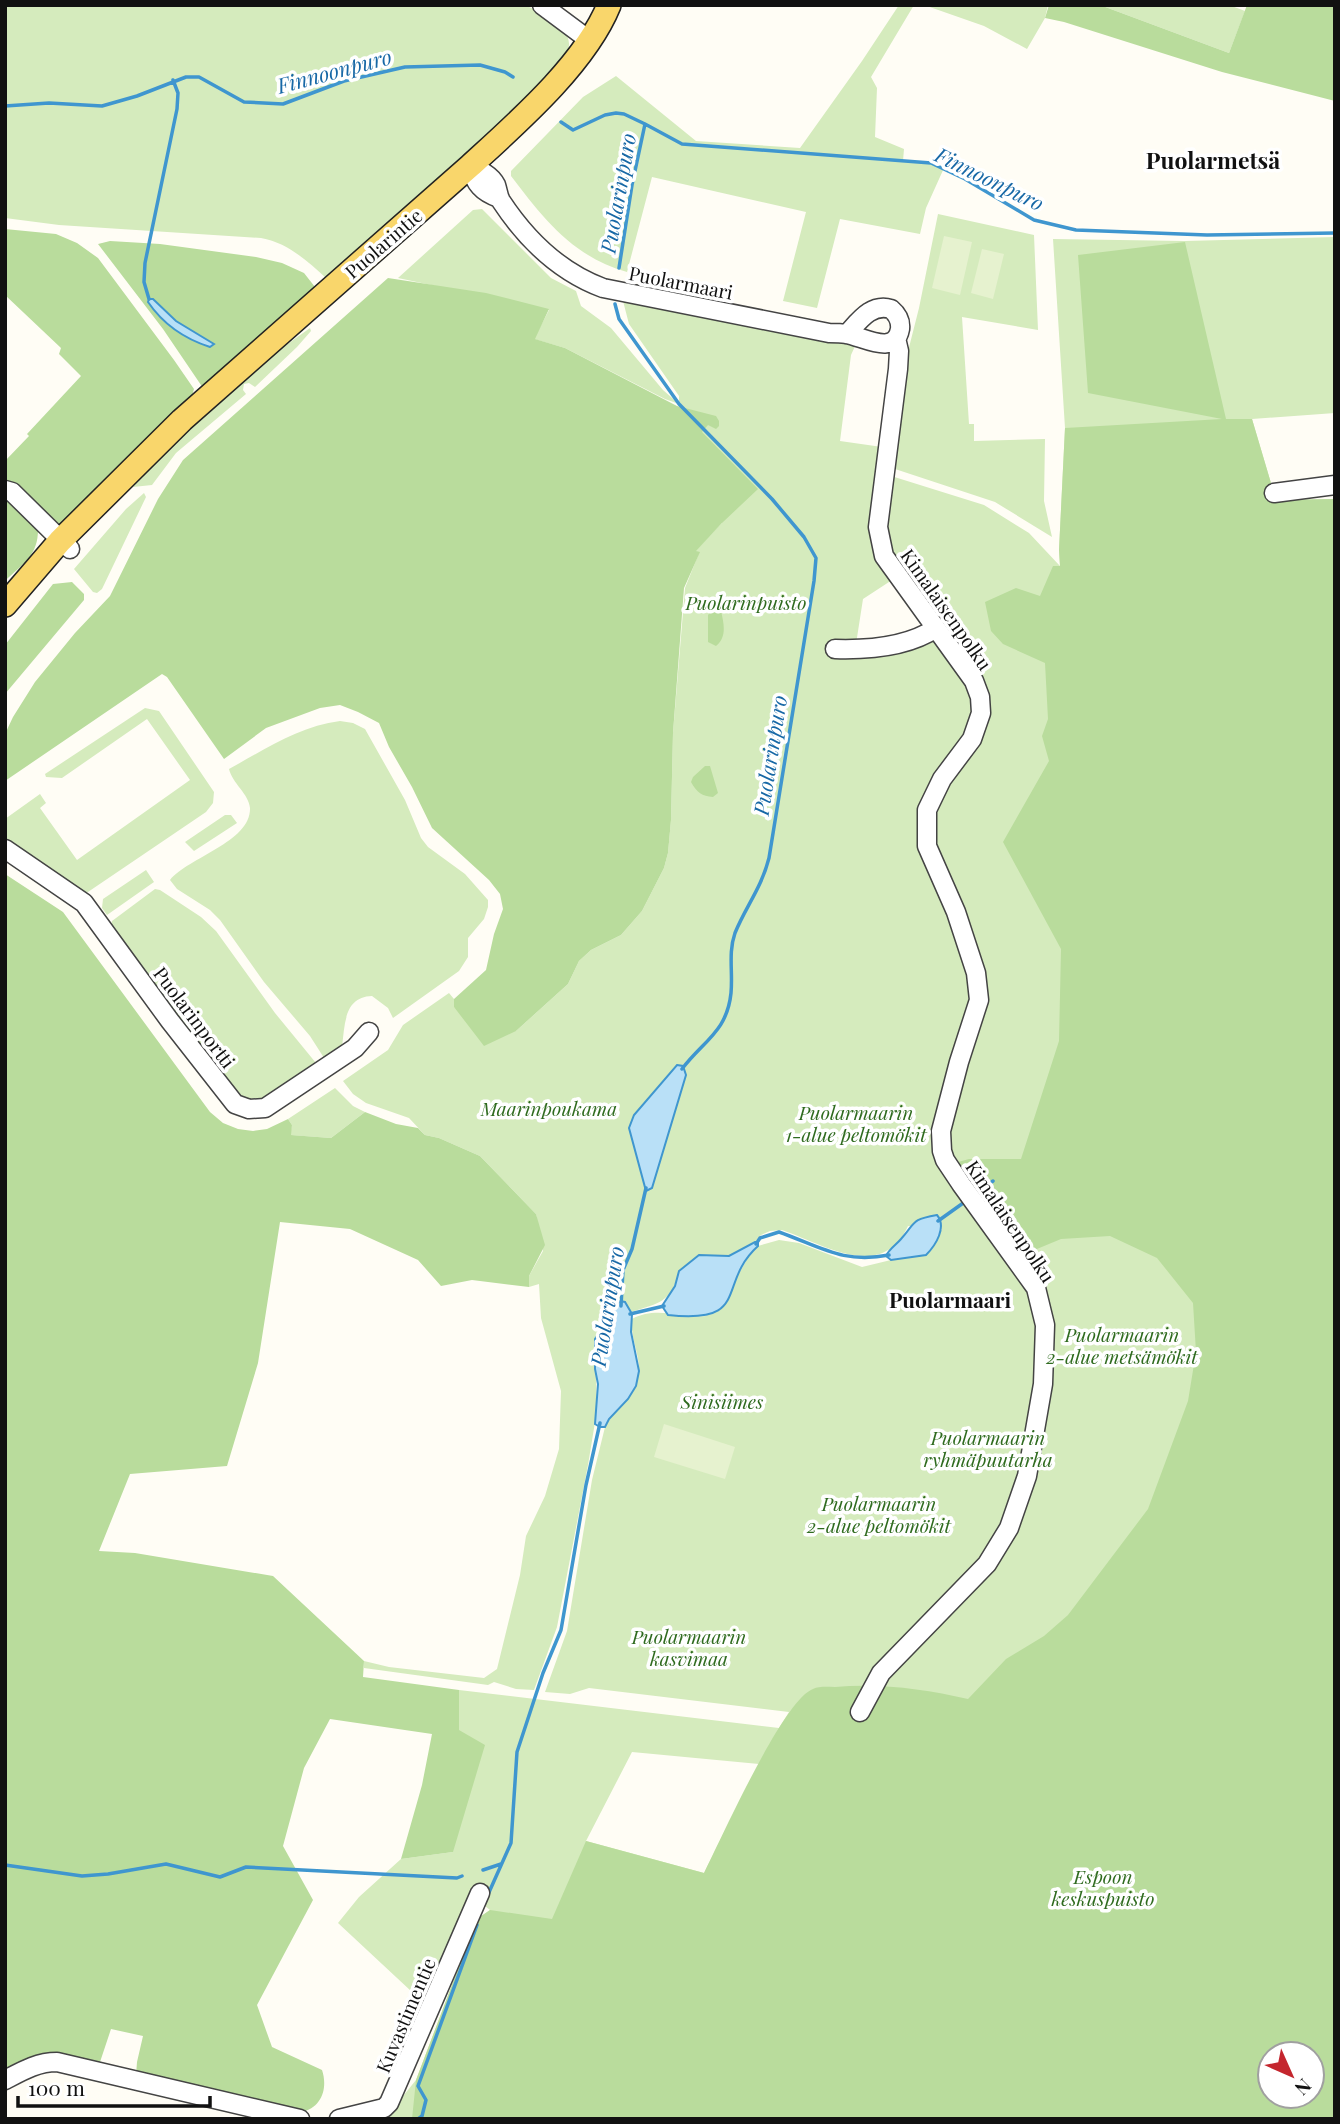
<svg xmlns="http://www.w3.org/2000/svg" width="1340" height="2124" font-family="'Playfair Display',serif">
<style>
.green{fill:#d5ebbd;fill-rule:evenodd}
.forest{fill:#b9dc9c;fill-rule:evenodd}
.pitch{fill:#e6f2cf}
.water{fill:#b9e0f7;stroke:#3f96cf;stroke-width:2}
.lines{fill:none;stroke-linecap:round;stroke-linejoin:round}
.stream{stroke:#3f96cf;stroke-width:3.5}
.minor-casing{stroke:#444;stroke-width:21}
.major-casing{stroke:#222;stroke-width:26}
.minor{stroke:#fff;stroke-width:18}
.major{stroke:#f9d66b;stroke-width:23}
.labels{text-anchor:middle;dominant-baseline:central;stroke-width:7;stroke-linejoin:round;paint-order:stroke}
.street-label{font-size:19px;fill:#111;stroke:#fff}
.park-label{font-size:19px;font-style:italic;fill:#2f6b1f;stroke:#fff}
.water-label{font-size:21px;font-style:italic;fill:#1768a6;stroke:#fff}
.neighbourhood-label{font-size:21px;font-weight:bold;fill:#111;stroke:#fff}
.quarter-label{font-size:23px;font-weight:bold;fill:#111;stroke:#fff}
</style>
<rect width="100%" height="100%" fill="#fffdf5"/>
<!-- green -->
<path class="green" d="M5 5H524C540 11 571 26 569 46 564 83 364 245 326 278 306 260 288 243 261 238L59 225 5 218Z
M899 5H914L871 77 877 88 875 137 904 149 903 161 931 163 944 168 926 208 920 234 840 219 817 308 783 301 806 212 652 177 627 272C573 257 543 218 511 176V171L583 97 616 76 696 141 800 148 862 61Z
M924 5H1048L1045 18 1027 49 984 26Z
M1100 5H1229L1245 11 1229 53Z
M482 209 551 278 576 291 581 306 611 328 663 390 679 404 665 399 565 348 534 339 549 310 398 278 473 210Z
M938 214 1034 235 1038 330 962 317 969 424H974V441L1045 439 1044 501 1052 537 995 502 892 468 902 375 919 308Z
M1335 237V413L1252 419 1276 500 1335 499V2119H374L387 2116 416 2080 477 1919 490 1910 480 1902 426 2005 338 1923 359 1897 401 1859 453 1852 459 1690 779 1728 789 1712 589 1688 570 1694 545 1692 567 1631 592 1480 605 1427C614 1407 639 1394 639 1369 639 1352 630 1337 632 1319 656 1306 680 1318 706 1316L741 1270 751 1252 758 1246 779 1240 799 1243 862 1267 891 1260 926 1255 942 1229 908 1226C882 1283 823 1244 782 1230L770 1231 761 1235 755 1242 729 1256 721 1255 679 1271C671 1303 659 1303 631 1312L625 1302 616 1303 610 1316 595 1339 597 1410 588 1465 557 1627 534 1690 516 1689 494 1682 488 1685 364 1668V1661L389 1667 484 1678 497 1669 520 1575 526 1536 545 1496 559 1449 561 1391 541 1318 539 1284 529 1287V1276L543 1251 536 1214 480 1156 439 1138 425 1135 409 1118 366 1103 353 1094 343 1081 388 1050 403 1025 449 993 454 999V1007L516 1031 568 984 579 961 591 950 621 935 642 911 664 868 668 853 671 820 673 733 685 588 699 553 695 551 722 523 701 432 679 402V396L629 324 623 301 856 344 851 355 840 441 882 447 888 475 984 505 1029 533 1060 566 1059 550 1065 428 1053 239 1185 241ZM905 580 937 618 922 630 856 644 863 599 889 582ZM632 1752 759 1764 704 1873 586 1841ZM1270 2054H1312V2096H1270Z
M310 328 311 331 297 347 255 387 249 383 244 384 243 390 246 394 176 453 152 485 133 487 153 461 268 358Z
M144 493 146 497 102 589 97 593 93 592 74 569 126 509Z
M145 708 159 711 214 792 213 803 206 812 85 894H79L5 838V819L40 794 46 803 40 808 77 860 190 780 147 719 62 778 46 777 45 774Z
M340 721 353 723 365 729 405 800 421 838 428 847 465 874 488 900V907L484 919 468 938V957L459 971 393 1018 388 1008 372 996C344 997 345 1024 342 1047L326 1061 310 1036 264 982 220 920 210 910 177 889 170 880C189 857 251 842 250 808 249 794 232 783 229 769 264 750 299 726 340 721Z
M225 815H231L237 823 194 851 185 842Z
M146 870 154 882 107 915 102 908 103 899Z
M155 889 160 890 201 917 216 931 275 1013 316 1063V1068L270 1098 254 1103 234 1094 111 927 112 921Z
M335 1088 353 1106 365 1112 331 1138 290 1135 292 1125 288 1119Z"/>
<!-- forest -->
<path class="forest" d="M1049 5H1100L1229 53 1247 5H1335V101L1222 72 1064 22 1045 18Z
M5 229 56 234 77 243 98 258 174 360 194 389 192 396 162 422 141 450 66 527 54 525 5 479V461L29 436 27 434 81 376 59 354 61 348 5 295Z
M110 241 160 244 256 257 282 263 304 273 315 287 236 366 203 388 163 329 98 244Z
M1185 242 1226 419H1252L1276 500 1335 499V2119H412L416 2080 477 1919 490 1910 552 1919 586 1841 704 1873C721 1839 783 1700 813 1689 819 1686 828 1687 835 1687 880 1683 924 1689 968 1699L1006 1659 1044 1636 1068 1615 1148 1509 1188 1401 1196 1352 1193 1303 1157 1258 1110 1236 1061 1239 1020 1256 958 1162 969 1159H1021L1059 1041 1061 949 1003 842 1049 761 1042 736 1048 719 1045 663 1003 644 991 631 985 602 1016 588 1040 596 1053 566H1060L1059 550 1065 428 1222 419 1088 393 1078 255ZM1270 2054H1312V2096H1270Z
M388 278 486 293 549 309 535 339 565 348 677 406 716 416 719 421V426L716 429 708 425 702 432 758 489 722 523 696 551 700 552 684 588 673 733 671 820 668 853 664 868 642 911 621 935 591 950 579 961 568 984 516 1031 484 1046 454 1007V999L486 970 494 934 503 909 500 894 489 880 432 828 412 787 389 747 379 723 358 712 340 705 320 708 266 728 224 759 167 677 162 674 5 781V734L13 717 35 682 75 633 110 596 158 499 183 460Z
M5 498 38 526C39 555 25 562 5 581Z
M72 582 84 594V600L5 694V645L53 584Z
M714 608 721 611C724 624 727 637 716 646L708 642V615Z
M705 766H710L718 793 713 797C702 796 697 793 691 782L693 777Z
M5 874 63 912 210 1112 223 1123 238 1129 253 1131 267 1129 288 1119 292 1125 291 1135 331 1138 365 1112 396 1124 418 1128 425 1135 439 1138 480 1156 536 1214 545 1245 529 1276V1287L472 1280 441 1286 418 1260 350 1229 280 1222 258 1363 227 1466 130 1474 99 1551 135 1553 273 1576 364 1661 363 1677 459 1690V1730L485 1745 453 1852 401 1859 422 1785 432 1734 330 1719 304 1768 283 1846 313 1900 257 2005 272 2047 322 2070C328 2088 322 2108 301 2112L136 2075 137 2062 143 2036 111 2029 99 2065 5 2074Z"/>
<!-- pitch -->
<path class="pitch" d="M944 236 972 242 960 295 932 288Z
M982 249 1004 254 993 299 971 293Z
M664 1424 735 1447 725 1479 654 1457Z"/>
<!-- water -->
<path class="water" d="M149 299H153L176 321 214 344 210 347C185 339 163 324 148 302Z
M677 1065 683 1066 686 1075 652 1188 646 1191 629 1128 634 1115Z
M937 1215C947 1227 936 1245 926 1255L891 1260 886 1256C889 1249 896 1245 901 1239 917 1221 910 1220 937 1215Z
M755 1242H758V1246C716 1284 752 1324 668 1315L662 1306 675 1286 679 1271 699 1255 729 1256Z
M620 1301 625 1302 632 1314 631 1332 639 1371 636 1386 628 1399 609 1419 605 1427H600L595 1424 598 1384 595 1369V1339L610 1316 616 1303Z"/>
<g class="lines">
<!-- stream -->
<path class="stream" d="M5 106 49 103 102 106 137 96 186 77H199L244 102 283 104 344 81 405 67 480 65 505 72 513 77
M561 122 573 130 605 115 616 113 624 114 645 124 682 144 931 163 965 179 1034 220 1076 230 1207 235 1335 233
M619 268 632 185 645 124
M149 299 144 282 145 263 177 109 178 93 173 80
M615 304 619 319 679 404 772 499 804 537 816 558 814 581 769 858C761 889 746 906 735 933 728 953 733 972 731 993 727 1032 703 1041 682 1069
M975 1194 993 1181
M938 1221 966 1201
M756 1244 760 1238 779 1232C821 1247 843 1264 889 1255
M621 1306 623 1270 632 1249 646 1188
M630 1314 664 1306
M5 1865 82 1876 108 1874 166 1864 220 1877 246 1867 457 1878 462 1876
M483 1870 501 1864
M486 1899 511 1843 517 1752 543 1673 561 1630 586 1485 600 1423
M418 2119 422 2116 426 2100 418 2086 477 1925"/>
<!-- minor casing -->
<g class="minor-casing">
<path id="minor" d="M542 5 589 40
M470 166C480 170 491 175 496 185 498 191 498 196 501 201 526 239 560 272 603 288L829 333C835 333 841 333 846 334 862 336 895 357 900 329 901 320 897 314 891 309 871 303 859 321 847 334
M470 166C475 184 482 192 499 198
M5 490 12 492 70 549
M1274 493 1335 485
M835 649C868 650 908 647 936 628
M5 849 84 903 170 1021 235 1104 249 1109 265 1108 355 1048 369 1032
M860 1712 881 1673 987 1564 1009 1528 1027 1476 1043 1384 1045 1325 1036 1288 961 1184 945 1160 942 1151 941 1131 959 1062 979 1000 976 973 956 912 927 846V810L942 779 972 739 981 713 980 697 974 681 884 556 878 527 898 369 899 351 896 338
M5 2080C22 2071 37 2062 57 2062L300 2119
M339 2119 384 2108 389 2103 480 1893"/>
</g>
<!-- major casing -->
<g class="major-casing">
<path id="major" d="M5 605 60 541 182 420 470 166C517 123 585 64 609 5"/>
</g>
<!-- minor -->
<use href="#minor" class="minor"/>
<!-- major -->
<use href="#major" class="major"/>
</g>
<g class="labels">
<!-- street labels -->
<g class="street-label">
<text transform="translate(383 243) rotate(-41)">Puolarintie</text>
<text transform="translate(681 282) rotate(11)">Puolarmaari</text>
<text transform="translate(947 609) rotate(55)">Kimalaisenpolku</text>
<text transform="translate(195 1017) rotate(53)">Puolarinportti</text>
<text transform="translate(1011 1221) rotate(56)">Kimalaisenpolku</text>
<text transform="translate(405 2015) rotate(-67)">Kuvastimentie</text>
</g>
<!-- park labels -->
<g class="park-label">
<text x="746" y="602">Puolarinpuisto</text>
<text x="549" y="1108">Maarinpoukama</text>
<text x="856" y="1112">Puolarmaarin<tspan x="856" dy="22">1-alue peltomökit</tspan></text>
<text x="1122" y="1334">Puolarmaarin<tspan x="1122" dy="22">2-alue metsämökit</tspan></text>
<text x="722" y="1401">Sinisiimes</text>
<text x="988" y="1437">Puolarmaarin<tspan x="988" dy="22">ryhmäpuutarha</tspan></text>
<text x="879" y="1503">Puolarmaarin<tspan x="879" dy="22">2-alue peltomökit</tspan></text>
<text x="689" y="1636">Puolarmaarin<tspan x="689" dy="22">kasvimaa</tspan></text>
<text x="1103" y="1876">Espoon<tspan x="1103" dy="22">keskuspuisto</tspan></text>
</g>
<!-- water labels -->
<g class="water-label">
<text transform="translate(334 70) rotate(-15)">Finnoonpuro</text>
<text transform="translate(990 178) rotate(26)">Finnoonpuro</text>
<text transform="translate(617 193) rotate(-80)">Puolarinpuro</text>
<text transform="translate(769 755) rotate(-81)">Puolarinpuro</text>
<text transform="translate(606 1306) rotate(-81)">Puolarinpuro</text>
</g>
<!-- neighbourhood labels -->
<g class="neighbourhood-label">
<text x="950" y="1299">Puolarmaari</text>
</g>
<!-- quarter labels -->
<g class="quarter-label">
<text x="1213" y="159">Puolarmetsä</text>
</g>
</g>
<!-- border -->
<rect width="1340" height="2124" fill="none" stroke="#111111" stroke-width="14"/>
<!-- north arrow -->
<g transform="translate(1291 2075) rotate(135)"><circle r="33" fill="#ffffff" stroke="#a0a0a0" stroke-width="2"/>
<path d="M0-5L12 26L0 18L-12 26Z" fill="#c4262e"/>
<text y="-10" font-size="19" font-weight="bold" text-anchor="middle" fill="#111111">N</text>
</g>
<!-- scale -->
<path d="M18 2096v10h192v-10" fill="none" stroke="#111111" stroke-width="3.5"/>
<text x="28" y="2096" font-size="21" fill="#111111" stroke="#ffffff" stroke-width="5" paint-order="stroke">100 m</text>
</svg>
